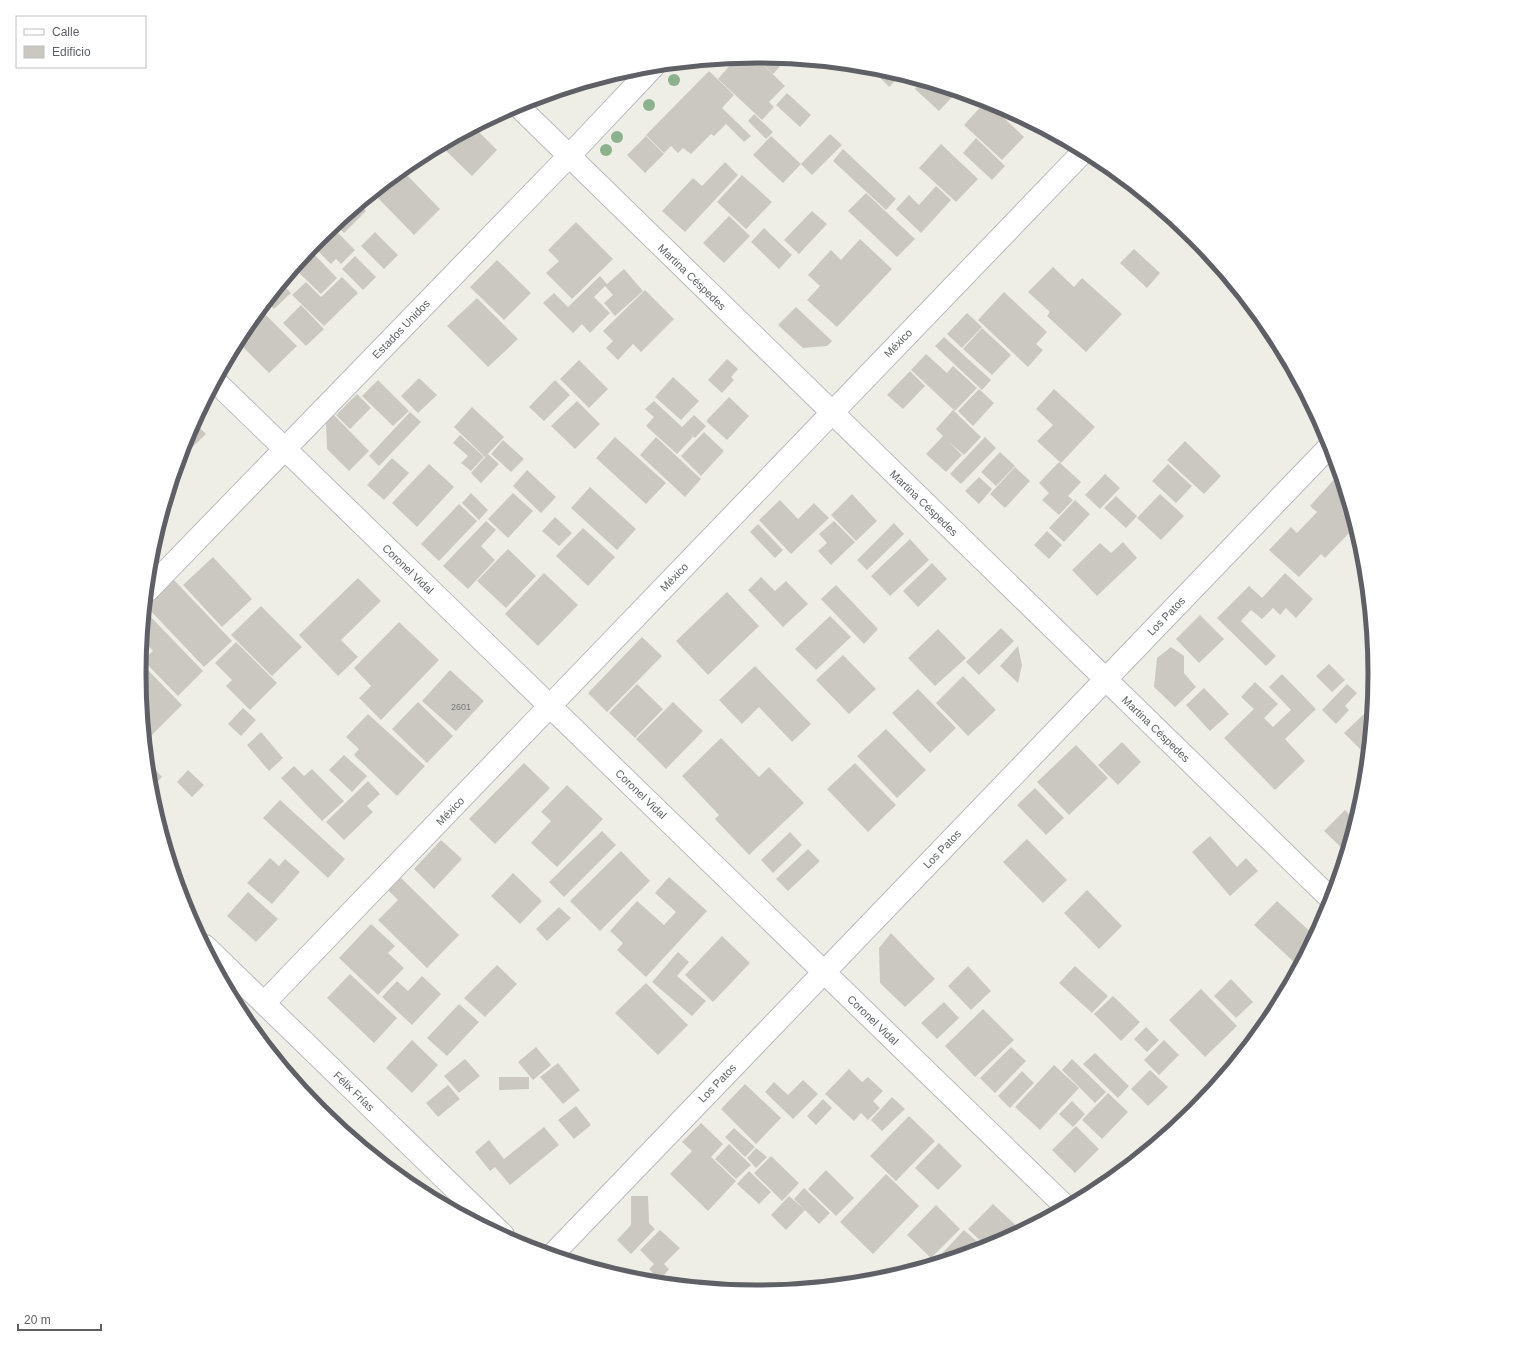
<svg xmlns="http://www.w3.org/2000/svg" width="1515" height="1348" font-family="Arial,sans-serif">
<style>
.building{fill:#cbc8c2}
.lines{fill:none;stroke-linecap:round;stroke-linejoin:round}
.minor-casing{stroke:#b8babf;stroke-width:24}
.minor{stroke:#fff;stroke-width:22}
.tree{fill:#8bb28c}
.labels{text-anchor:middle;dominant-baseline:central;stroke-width:4;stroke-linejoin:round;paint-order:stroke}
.number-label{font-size:9px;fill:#797a7c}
.street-label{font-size:11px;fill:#5e6065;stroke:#fff}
.rim{fill:none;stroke:#5e6065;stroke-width:5}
</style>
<rect width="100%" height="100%" fill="#efeee6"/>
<!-- building -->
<path class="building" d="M754 56 785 86 769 102 774 107 762 120 718 79 736 58Z
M755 56 778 58 783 63 773 74Z
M870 67 887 71 896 80 889 87Z
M709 71 734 95 722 108 751 136 744 142 726 124 714 136 711 134 691 154 683 148 678 153 671 146 664 153 646 135Z
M922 81 957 92 939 111 915 89Z
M787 93 811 115 800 127 776 105Z
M986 101 1024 137 1002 160 964 125Z
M754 114 773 132 766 139 748 121Z
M475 128 497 150 472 176 441 146Z
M830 134 842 145 812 175 801 164Z
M646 136 664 154 645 173 627 155Z
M771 136 801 164 783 183 753 155Z
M976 138 1005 166 992 180 963 153Z
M941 144 978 179 956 202 919 168Z
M843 149 896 199 886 210 833 161Z
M725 162 738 175 685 232 662 211 693 178 702 186Z
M402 170 440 209 414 235 374 194Z
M742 175 772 202 746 229 717 202Z
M936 186 951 200 921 233 896 209 909 195 919 205Z
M866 193 915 239 897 257 848 211Z
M360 205 366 211 344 233 336 225Z
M812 211 827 224 799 254 784 240Z
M729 216 750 236 724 263 703 243Z
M576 222 613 259 572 299 546 273 559 261 548 250Z
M332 227 355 250 341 264 336 259 331 264 313 246Z
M764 228 792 255 779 269 751 242Z
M375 232 398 255 384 269 361 246Z
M860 239 892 269 837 327 807 300 820 286 808 275 831 250 841 260Z
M1134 249 1160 273 1147 288 1120 263Z
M310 250 337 278 321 294 295 269Z
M355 256 376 277 363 290 342 269Z
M497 260 531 293 504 320 470 287Z
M1053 267 1074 287 1082 278 1122 314 1086 352 1047 316 1050 312 1028 292Z
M624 269 643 291 615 316 604 303 613 295 605 286 594 297 610 313 590 333 582 324 573 333 543 303 554 293 568 307 600 276 607 284Z
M342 277 358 293 324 326 292 295 306 282 321 297Z
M282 284 291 293 274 309 267 302Z
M645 290 674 319 641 352 633 344 618 360 606 348 613 341 603 331Z
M1004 292 1047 332 1036 344 1043 350 1028 367 978 320Z
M477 298 518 339 488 367 447 326Z
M301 305 324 329 306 346 283 323Z
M796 307 832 341 827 346 803 348 778 325Z
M261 310 297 346 269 373 242 346 249 340 242 333Z
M967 313 982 327 962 348 947 334Z
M982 328 1011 355 992 375 963 349Z
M944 337 991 380 982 390 935 346Z
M926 354 947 373 953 366 977 388 955 411 911 370Z
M727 359 738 369 731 377 734 380 722 393 708 380Z
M579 360 608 389 589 408 560 379Z
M910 371 925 386 903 409 887 395Z
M673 377 699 401 681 420 655 397Z
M419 378 437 395 418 413 401 396Z
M378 380 409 411 393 426 362 396Z
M555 380 570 395 544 421 529 407Z
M979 389 994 403 973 426 958 411Z
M1054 389 1095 427 1061 463 1037 441 1053 425 1036 409Z
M357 394 371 408 350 429 336 415Z
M729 397 749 416 727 440 706 421Z
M577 401 600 424 575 449 551 426Z
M654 401 682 427 694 415 706 426 695 438 689 433 693 437 677 454 646 426 654 417 645 409Z
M472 407 504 437 485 457 454 427Z
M953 410 981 437 964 455 948 441 962 455 946 472 926 454 943 436 936 429Z
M410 412 421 422 379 466 369 456Z
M334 415 369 451 349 471 327 449 326 423Z
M195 423 206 434 180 459 187 437Z
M704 432 724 451 701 476 681 456Z
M460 435 484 457 471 471 461 463 468 456 453 443Z
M615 437 666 483 646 504 596 458Z
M656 437 701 479 685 497 640 455Z
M985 437 996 448 961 484 950 474Z
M503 440 524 459 511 472 491 454Z
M1185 441 1221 476 1204 494 1167 460Z
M1000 452 1015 466 996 486 981 472Z
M488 454 499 464 481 483 471 473Z
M392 458 409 473 384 500 367 485Z
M1059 462 1081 482 1068 496 1073 500 1059 515 1042 500 1049 493 1039 483Z
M429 464 454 487 417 527 392 503Z
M1168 464 1192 486 1176 503 1152 481Z
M1015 467 1030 481 1005 508 990 494Z
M527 470 556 497 541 513 513 486Z
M1105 474 1120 488 1100 509 1085 495Z
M1339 474 1358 535 1357 537 1350 532 1325 558 1321 554 1299 577 1269 550 1291 527 1297 533 1317 512 1310 506Z
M979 477 992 489 979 504 965 491Z
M590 487 636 529 617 550 571 508Z
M471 493 488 510 479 520 462 503Z
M513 493 533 511 508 538 488 519Z
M852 494 877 521 856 541 831 515Z
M1160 494 1184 516 1161 540 1137 518Z
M1116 496 1137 516 1126 528 1104 508Z
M780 500 798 519 814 503 829 518 791 554 759 520Z
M1075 500 1090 514 1064 542 1049 528Z
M459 504 477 521 439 561 421 544Z
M555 517 572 533 559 546 542 531Z
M486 521 496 530 481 546 495 560 468 589 443 566Z
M834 521 855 542 831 565 818 551 827 543 819 534Z
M894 523 904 534 867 570 857 560Z
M758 524 783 550 775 558 750 532Z
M583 528 615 557 588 586 556 556Z
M1047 531 1062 545 1049 559 1034 545Z
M910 539 929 560 890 596 871 576Z
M1123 542 1137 558 1097 596 1072 570 1100 543 1111 553Z
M508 549 536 576 506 608 477 581Z
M213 557 252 599 222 627 183 585Z
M932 563 947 579 918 607 903 591Z
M544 573 578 605 538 646 505 614Z
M1285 573 1313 599 1296 618 1286 608 1280 615 1273 608 1262 619 1251 610 1241 621 1276 656 1266 666 1217 618 1249 586 1262 598Z
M761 577 775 591 786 581 808 604 783 627 748 590Z
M358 578 381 601 341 640 358 657 338 676 299 635Z
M173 579 232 641 204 667 146 606Z
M836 585 878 629 864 644 821 599Z
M727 592 759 626 708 675 676 641Z
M261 606 302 647 272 676 231 635Z
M146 612 203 671 178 696 143 660 153 651 143 640Z
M1200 615 1224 639 1199 663 1176 639Z
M830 616 851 637 816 670 795 649Z
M399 622 439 660 381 720 359 698 371 686 354 668Z
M1001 628 1014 641 979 675 966 662Z
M938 629 966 658 935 686 908 658Z
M642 637 662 656 607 712 588 693Z
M236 642 277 683 250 710 226 686 232 680 215 663Z
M1018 646 1022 665 1018 683 1000 666Z
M1171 647 1184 656V673L1196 687 1175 707 1154 687 1157 658Z
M843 655 876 689 849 714 816 680Z
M141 663 182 705 146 741 140 674Z
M1329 664 1345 680 1332 692 1316 676Z
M755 666 811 724 792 742 759 707 742 724 719 700Z
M450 670 484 701 456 731 422 701Z
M1282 674 1316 709 1285 739 1305 761 1275 790 1224 738 1254 709 1241 697 1255 682 1278 704 1264 718 1273 727 1291 710 1269 687Z
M963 676 996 710 968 736 936 703Z
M637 684 663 709 635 738 609 713Z
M1347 684 1357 693 1345 706 1349 710 1336 724 1322 710Z
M1204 688 1229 714 1210 731 1186 705Z
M918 689 956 728 930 753 892 713Z
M418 702 453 736 427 763 392 729Z
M673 702 703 731 666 769 636 739Z
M243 708 256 720 241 736 228 724Z
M1365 713 1371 719 1367 756 1344 733Z
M368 714 425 766 397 796 354 755 359 749 346 737Z
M886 729 926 770 897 798 857 756Z
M261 732 283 758 269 771 247 745Z
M721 738 759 777 769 767 804 803 749 855 715 819 719 815 682 776Z
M1122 742 1141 762 1118 785 1098 765Z
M1076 745 1108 778 1069 815 1037 782Z
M344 755 367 776 352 792 329 770Z
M148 762 162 777 151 788 150 783Z
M524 763 550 788 495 844 469 819Z
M855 763 896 805 868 832 827 789Z
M294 766 304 776 312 769 344 801 322 821 281 778Z
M188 770 204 785 192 797 177 782Z
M368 781 380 794 367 806 373 812 344 840 326 822Z
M567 785 603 819 557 867 531 843 551 821 541 812Z
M1035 788 1064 818 1046 835 1017 805Z
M280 800 345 859 328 878 263 818Z
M1345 810 1356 821 1346 852 1324 831Z
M602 831 616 845 564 897 549 882Z
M790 832 802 845 773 873 761 860Z
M1210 836 1237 867 1246 858 1258 871 1230 896 1192 852Z
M1027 839 1067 880 1043 903 1003 862Z
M441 840 462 859 434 889 414 869Z
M808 849 820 861 788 891 776 879Z
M621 851 650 881 600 931 570 901Z
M270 858 279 866 285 859 300 872 272 904 247 883Z
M513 873 542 901 520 924 491 896Z
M398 875 459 935 427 968 378 920 398 900 386 888Z
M669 877 707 911 646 977 617 950 623 943 610 931 637 901 664 925 676 912 655 893Z
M1087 890 1122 926 1099 949 1064 913Z
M248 892 278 919 256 942 227 916Z
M1277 901 1315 936 1306 952 1295 963 1254 925Z
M559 907 571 918 547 941 536 929Z
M371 924 395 946 388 953 404 968 378 995 339 958Z
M891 933 935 979 905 1007 880 983 879 948Z
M722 936 750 963 713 1002 685 975Z
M678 952 689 962 677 976 706 1001 692 1016 652 982Z
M497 965 517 984 485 1017 464 998Z
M968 966 991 991 971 1010 948 986Z
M1075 966 1108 996 1092 1013 1059 983Z
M350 974 397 1018 374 1043 327 998Z
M422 976 441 994 412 1025 382 997 397 981 408 991Z
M1231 979 1253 1002 1236 1018 1214 996Z
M646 983 688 1025 658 1055 615 1013Z
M1201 989 1237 1026 1205 1057 1169 1020Z
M1113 996 1140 1022 1121 1041 1094 1014Z
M944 1002 959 1018 937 1039 921 1023Z
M459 1004 479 1022 447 1056 427 1038Z
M983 1009 1014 1040 975 1077 945 1046Z
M1146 1027 1159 1040 1147 1052 1134 1039Z
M412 1040 438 1065 412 1093 386 1068Z
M1164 1040 1179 1055 1159 1075 1144 1060Z
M536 1047 551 1065 533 1080 518 1062Z
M1011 1047 1026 1061 995 1093 980 1078Z
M1095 1053 1129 1086 1118 1098 1083 1064Z
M465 1059 480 1076 459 1093 444 1076Z
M1072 1059 1106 1092 1095 1103 1062 1070Z
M558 1063 580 1090 563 1104 540 1077Z
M1054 1065 1079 1088 1040 1130 1015 1107Z
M849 1069 862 1082 868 1077 883 1091 873 1101 880 1108 868 1120 861 1113 854 1121 825 1094Z
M1150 1070 1168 1087 1148 1106 1131 1089Z
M1022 1071 1034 1083 1010 1108 998 1096Z
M499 1077H529V1089L499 1090Z
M803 1080 818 1094 793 1119 765 1092 774 1082 788 1095Z
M745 1084 781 1118 756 1144 721 1109Z
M448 1085 460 1099 438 1117 426 1103Z
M1108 1093 1128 1112 1102 1139 1082 1120Z
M892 1097 905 1109 882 1131 871 1120Z
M823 1099 832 1108 816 1125 807 1116Z
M1072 1101 1085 1114 1073 1127 1059 1114Z
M576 1106 591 1125 574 1139 558 1120Z
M909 1116 935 1141 896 1181 870 1156Z
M701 1123 723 1144 711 1157 736 1181 708 1211 670 1174 692 1151 682 1142Z
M1076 1126 1099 1149 1075 1173 1052 1150Z
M544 1127 559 1145 510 1185 495 1167 490 1171 475 1152 489 1140 504 1159Z
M734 1128 755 1147 745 1157 725 1137Z
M939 1143 962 1166 938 1190 915 1168Z
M729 1144 751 1165 736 1179 715 1159Z
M756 1148 767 1157 756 1168 747 1158Z
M771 1156 799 1183 782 1201 754 1173Z
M826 1170 854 1198 836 1216 808 1189Z
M749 1171 771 1192 759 1204 737 1184Z
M886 1174 919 1206 873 1254 840 1222Z
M804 1188 830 1213 819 1224 794 1199Z
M631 1196H648L649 1223 655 1229 631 1254 617 1240 631 1225Z
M789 1196 805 1210 786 1230 771 1215Z
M993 1204 1021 1230 987 1247 968 1229Z
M936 1205 960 1229 931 1258 907 1235Z
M660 1230 680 1248 664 1264 669 1269 660 1280 649 1269 654 1264 640 1250Z
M964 1230 984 1248 939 1262 937 1259Z"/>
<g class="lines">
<!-- minor casing -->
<g class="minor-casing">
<path id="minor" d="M517 105 1332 900
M216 382 1066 1207
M148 590 569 156 654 66
M205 946 503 1235
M264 1003 1084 151
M553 1254 1331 445"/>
</g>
<!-- minor -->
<use href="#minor" class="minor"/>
</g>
<!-- trees -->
<g class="tree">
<circle cx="674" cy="80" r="6"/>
<circle cx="649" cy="105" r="6"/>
<circle cx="617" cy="137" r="6"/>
<circle cx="606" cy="150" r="6"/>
</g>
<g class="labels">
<!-- number labels -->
<g class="number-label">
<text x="461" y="707">2601</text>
</g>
<!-- street labels -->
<g class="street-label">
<text transform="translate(692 277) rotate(44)">Martina Céspedes</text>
<text transform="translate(401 329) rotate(-46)">Estados Unidos</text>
<text transform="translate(898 343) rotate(-46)">México</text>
<text transform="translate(924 503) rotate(44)">Martina Céspedes</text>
<text transform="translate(408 569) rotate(44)">Coronel Vidal</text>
<text transform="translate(674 577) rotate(-46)">México</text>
<text transform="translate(1166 616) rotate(-46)">Los Patos</text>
<text transform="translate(1156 729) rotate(44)">Martina Céspedes</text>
<text transform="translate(641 794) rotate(44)">Coronel Vidal</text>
<text transform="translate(450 811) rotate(-46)">México</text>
<text transform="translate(942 849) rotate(-46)">Los Patos</text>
<text transform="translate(873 1020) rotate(44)">Coronel Vidal</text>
<text transform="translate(717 1083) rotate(-46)">Los Patos</text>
<text transform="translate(354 1091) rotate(44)">Félix Frías</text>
</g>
</g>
<!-- crop -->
<path d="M0 0H1515V1348H0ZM146 674a611 611 0 1 1 1222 0a611 611 0 1 1-1222 0Z" fill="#fff" fill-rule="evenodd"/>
<path class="rim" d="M146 674a611 611 0 1 1 1222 0a611 611 0 1 1-1222 0Z"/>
<!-- legend -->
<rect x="16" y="16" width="130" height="52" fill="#ffffff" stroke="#bfbfc1"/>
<rect x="24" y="29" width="20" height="6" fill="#ffffff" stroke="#bfbfc1"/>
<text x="52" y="36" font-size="12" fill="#5e6065">Calle</text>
<rect x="24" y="46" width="20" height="12" fill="#cbc8c2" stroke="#bfbfc1"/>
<text x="52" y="56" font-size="12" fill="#5e6065">Edificio</text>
<!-- scale -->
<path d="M18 1324v6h83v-6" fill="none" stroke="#5e6065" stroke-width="2"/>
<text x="24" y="1324" font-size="12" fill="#5e6065" stroke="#ffffff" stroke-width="3" paint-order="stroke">20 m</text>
</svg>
